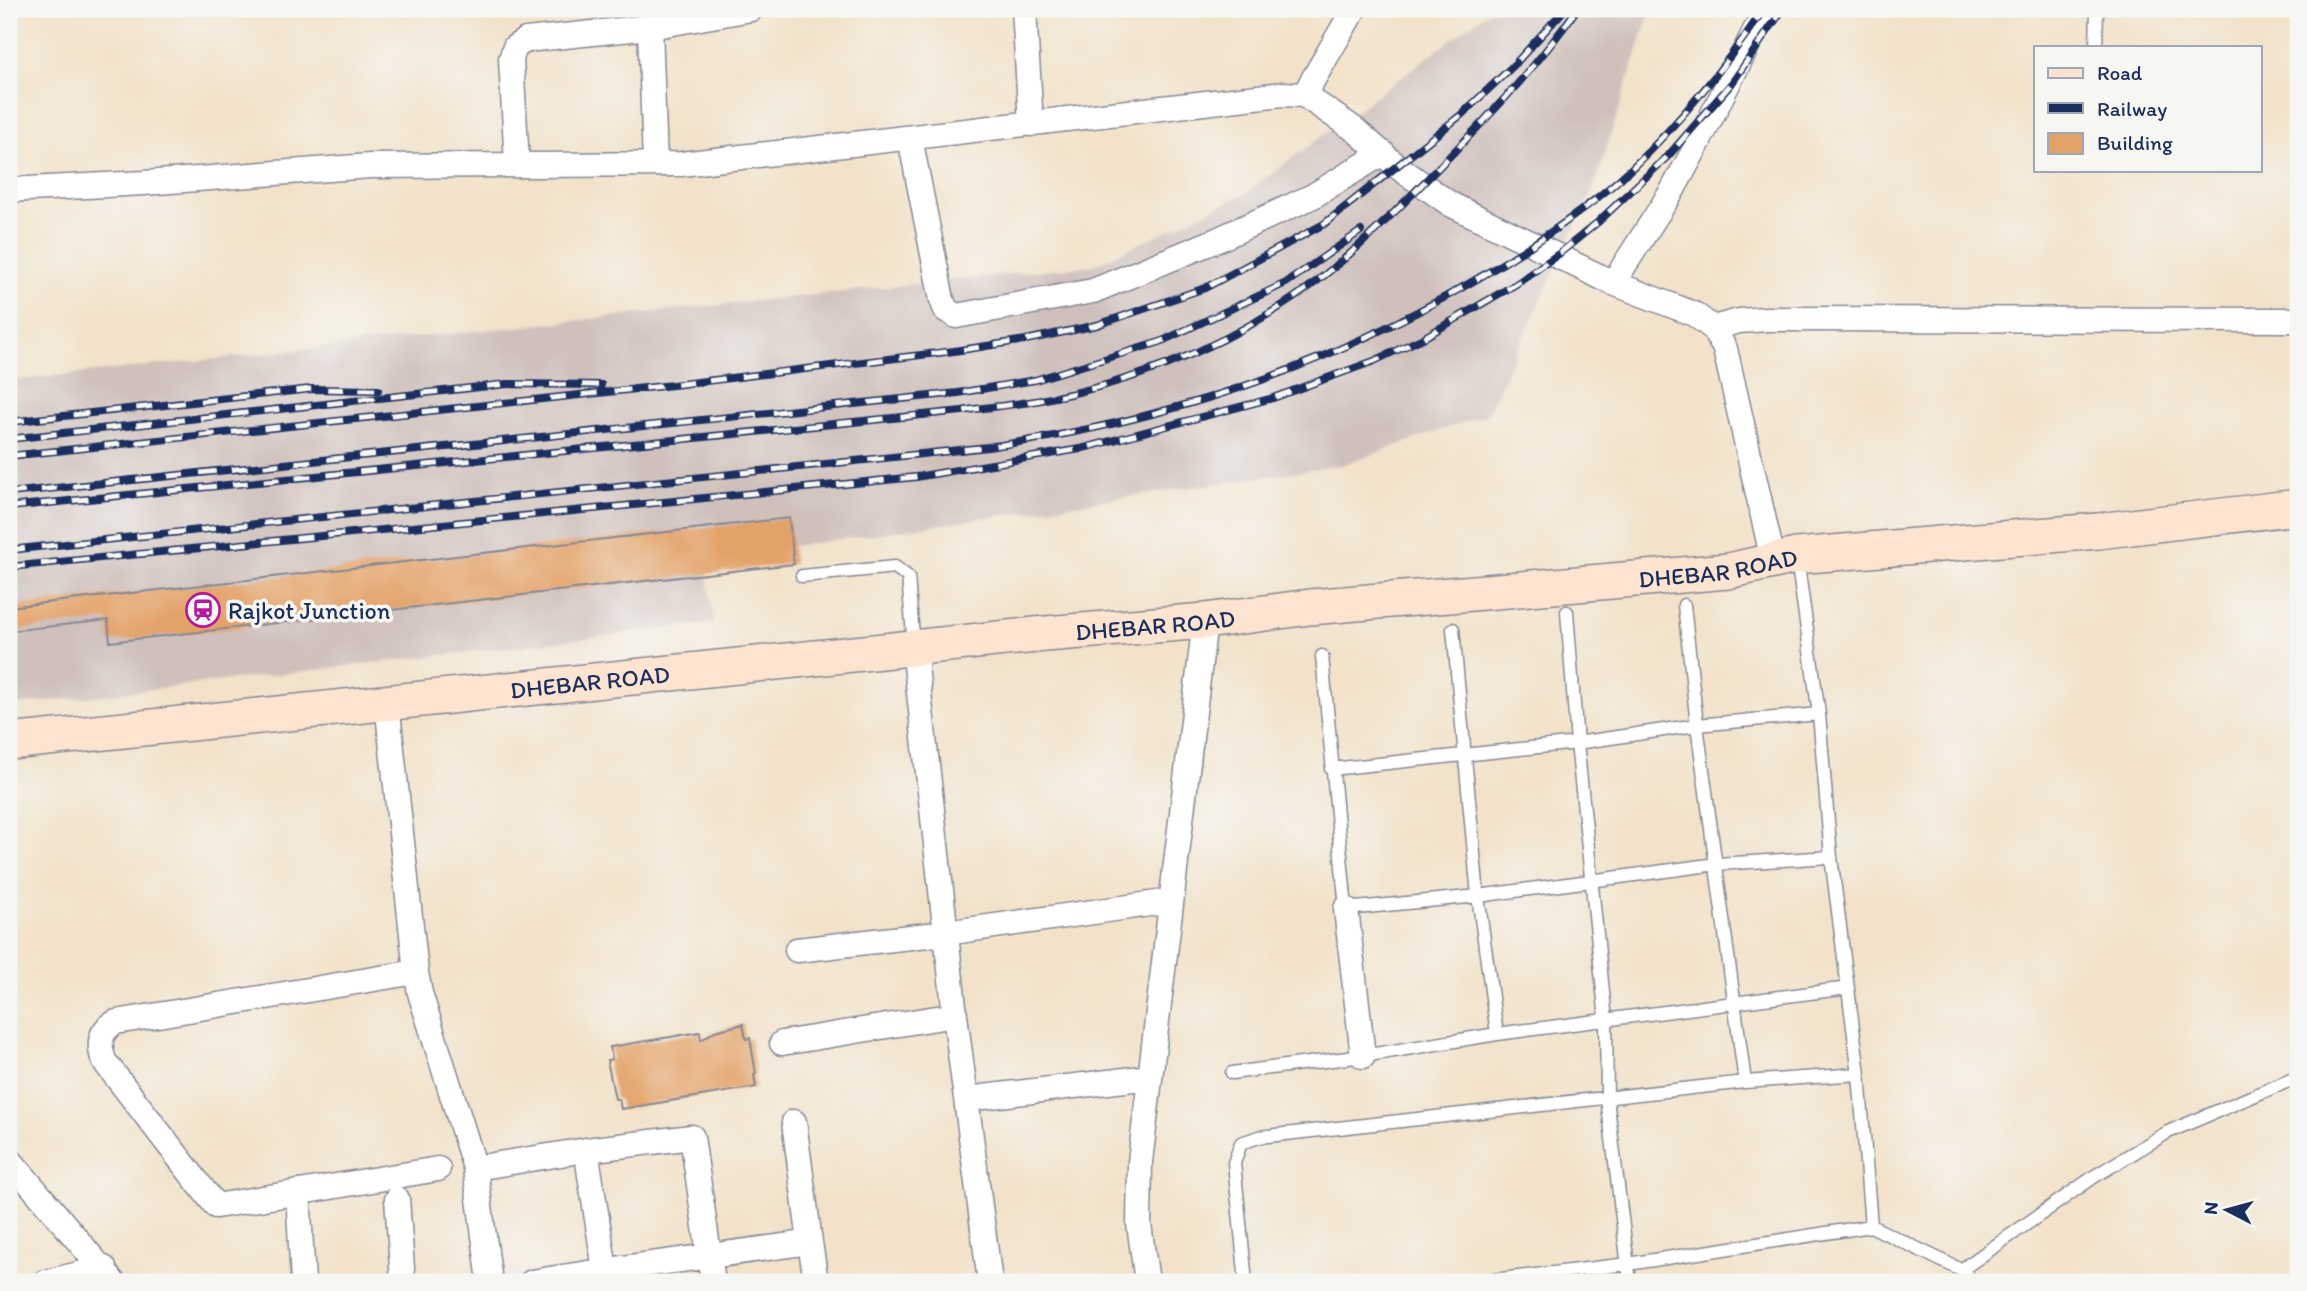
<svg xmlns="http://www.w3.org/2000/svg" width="2307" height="1291" font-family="Itim,sans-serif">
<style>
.industrial{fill:#cfc0bb}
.building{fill:#e3a267}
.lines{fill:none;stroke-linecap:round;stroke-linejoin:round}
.lane-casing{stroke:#868894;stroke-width:15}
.street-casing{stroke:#868894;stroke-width:27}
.secondary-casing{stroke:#868894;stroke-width:38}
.lane{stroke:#fff;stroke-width:12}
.street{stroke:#fff;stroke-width:24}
.secondary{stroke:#fde4d1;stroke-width:35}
.rail-casing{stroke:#1b2f5e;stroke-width:8}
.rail{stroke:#f6f6f2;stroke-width:5;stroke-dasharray:16;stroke-linecap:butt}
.labels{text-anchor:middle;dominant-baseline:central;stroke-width:7;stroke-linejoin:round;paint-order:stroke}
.street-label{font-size:24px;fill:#1b2f5e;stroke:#f6f6f2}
.poi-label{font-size:24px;fill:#1b2f5e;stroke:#f6f6f2;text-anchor:start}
</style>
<rect width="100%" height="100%" fill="#f6f6f2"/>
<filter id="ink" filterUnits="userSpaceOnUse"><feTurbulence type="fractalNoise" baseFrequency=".0143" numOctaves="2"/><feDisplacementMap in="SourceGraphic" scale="14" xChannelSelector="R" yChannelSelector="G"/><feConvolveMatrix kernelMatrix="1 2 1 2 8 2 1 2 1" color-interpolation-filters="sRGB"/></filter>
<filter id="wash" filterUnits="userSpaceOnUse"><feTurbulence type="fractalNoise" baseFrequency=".00686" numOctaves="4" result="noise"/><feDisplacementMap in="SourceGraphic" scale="28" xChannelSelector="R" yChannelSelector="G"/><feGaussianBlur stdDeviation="1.57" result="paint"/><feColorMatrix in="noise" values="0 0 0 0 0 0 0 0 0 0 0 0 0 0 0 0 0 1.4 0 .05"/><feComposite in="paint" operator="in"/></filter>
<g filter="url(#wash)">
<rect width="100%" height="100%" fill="#f2e2c9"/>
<!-- industrial -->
<path class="industrial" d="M1492 9H1651L1595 184 1487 414 1342 465 705 559 714 623 9 706V381L1094 265 1246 193Z"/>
<g id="blocks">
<!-- building -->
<path class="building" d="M789 518 794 564 110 642 108 620 9 631V607Z
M743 1024 746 1039 750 1038 756 1074 754 1075 756 1087 621 1109 619 1099H615L607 1060 612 1059 610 1047 700 1032 701 1040 715 1031Z"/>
</g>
</g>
<g filter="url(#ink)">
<use href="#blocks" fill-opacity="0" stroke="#868894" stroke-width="2"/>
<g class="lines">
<!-- lane casing -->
<g class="lane-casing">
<path id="lane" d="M2096 47 2097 9
M1797 559 1819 714 1831 857 1859 1074 1871 1226 1961 1270 1973 1282
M802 576 895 567 908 577 914 647
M1684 605 1697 725 1745 1082
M1567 612 1577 743 1606 1020 1607 1098 1630 1282
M1453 629 1478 896 1497 1034
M1322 656 1346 909 1478 896 1717 864 1831 857
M1331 769 1577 743 1697 725 1819 714
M1232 1073 1363 1056 1497 1034 1848 988
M1961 1270 2095 1176 2168 1132 2298 1077
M1246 1282 1234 1163 1241 1143 1259 1137 1745 1082 1859 1074
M1476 1282 1628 1264 1871 1226"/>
</g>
<!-- street casing -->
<g class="street-casing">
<path id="street" d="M1024 9 1031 124
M1304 95 1354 9
M910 138 942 300 946 310 956 316 1093 291 1217 240 1313 196 1383 153
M655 162 650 27 751 9
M517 164 511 59 515 47 526 40 650 27
M9 190 144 183 370 166 681 164 1282 94 1304 95 1354 129 1398 167 1450 204 1613 283 1694 314 1713 328 1725 349 1773 560
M1613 283 1672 191 1695 149 1766 9
M1713 328 1739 321 1767 319 2298 320
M914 648 955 1015 990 1282
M387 703 416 972 420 993 475 1168 490 1282
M1346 909 1363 1056
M797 950 945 933 1171 901
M416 972 116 1022C99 1031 98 1044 104 1061L216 1206 438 1169
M782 1043 955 1015
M966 1099 1150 1077
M794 1122 810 1242
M586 1150 607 1282
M9 1159 113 1282
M475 1168 586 1150 692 1137 713 1282
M298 1192 303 1282
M397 1199 403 1282
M46 1282 104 1268
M532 1282C624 1266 717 1256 810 1242L816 1282
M1147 1282 1139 1224 1140 1162 1205 621"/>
</g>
<!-- secondary casing -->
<g class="secondary-casing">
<g id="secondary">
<path id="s1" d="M9 742 1045 634 1205 621 1310 607 1728 571 1796 556 2098 531 2298 507"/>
</g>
</g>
<!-- lane -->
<use href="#lane" class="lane"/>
<!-- street -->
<use href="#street" class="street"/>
<!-- secondary -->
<use href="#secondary" class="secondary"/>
<!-- rail casing -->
<g class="rail-casing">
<path id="rail" d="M9 422 311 389 378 390
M9 439 507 384 601 385
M9 456 673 385 954 351 1026 340 1097 325 1205 288 1324 224 1461 115 1514 65 1565 9
M9 493 958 393 1035 380 1160 342 1286 283 1361 231
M9 507 962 411C988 407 1015 405 1041 400 1132 383 1219 349 1295 297 1347 262 1401 206 1445 161 1492 113 1539 64 1577 9
M9 550 988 447C1161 422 1318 371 1470 283 1527 250 1584 213 1633 167 1683 119 1725 66 1764 9
M9 567 916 477 1080 449 1273 398 1374 361 1423 338 1516 284 1560 253 1598 222 1668 156 1732 83 1783 9"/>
</g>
<!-- rail -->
<use href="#rail" class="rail"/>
</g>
</g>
<!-- icons -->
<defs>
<g id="station-ring" transform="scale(1.75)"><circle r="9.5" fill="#f6f6f2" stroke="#b5179e" stroke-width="1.5"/><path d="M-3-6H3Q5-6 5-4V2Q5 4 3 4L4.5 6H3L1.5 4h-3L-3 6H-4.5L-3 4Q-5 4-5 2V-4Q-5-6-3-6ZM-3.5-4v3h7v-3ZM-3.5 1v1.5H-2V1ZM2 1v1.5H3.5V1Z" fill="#b5179e"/></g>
</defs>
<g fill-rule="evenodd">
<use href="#station-ring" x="203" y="610"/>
</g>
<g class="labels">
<!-- street labels -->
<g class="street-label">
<text stroke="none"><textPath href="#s1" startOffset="1718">DHEBAR ROAD</textPath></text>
<text stroke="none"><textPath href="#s1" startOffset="1152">DHEBAR ROAD</textPath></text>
<text stroke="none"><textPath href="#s1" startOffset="584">DHEBAR ROAD</textPath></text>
</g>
<!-- poi labels -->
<g class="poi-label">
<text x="228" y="610">Rajkot Junction</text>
</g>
</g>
<!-- margin -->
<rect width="2307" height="1291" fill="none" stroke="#f6f6f2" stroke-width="35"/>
<!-- legend -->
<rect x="2034" y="46" width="228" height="126" fill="#f6f6f2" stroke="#9ea6b7" stroke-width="2"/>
<rect x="2048" y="68" width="35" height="10" fill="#fde4d1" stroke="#9ea6b7" stroke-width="2"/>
<text x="2097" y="80" font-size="21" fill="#1b2f5e">Road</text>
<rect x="2048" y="103" width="35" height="10" fill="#1b2f5e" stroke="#9ea6b7" stroke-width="2"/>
<text x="2097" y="116" font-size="21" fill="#1b2f5e">Railway</text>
<rect x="2048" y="133" width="35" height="21" fill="#e3a267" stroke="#9ea6b7" stroke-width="2"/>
<text x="2097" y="150" font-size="21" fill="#1b2f5e">Building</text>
<!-- north arrow -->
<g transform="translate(2227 1210) rotate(276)" stroke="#f6f6f2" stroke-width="5" paint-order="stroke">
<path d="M0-5L12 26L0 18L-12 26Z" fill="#1b2f5e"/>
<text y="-10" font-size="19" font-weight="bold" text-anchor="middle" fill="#1b2f5e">N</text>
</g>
</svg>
